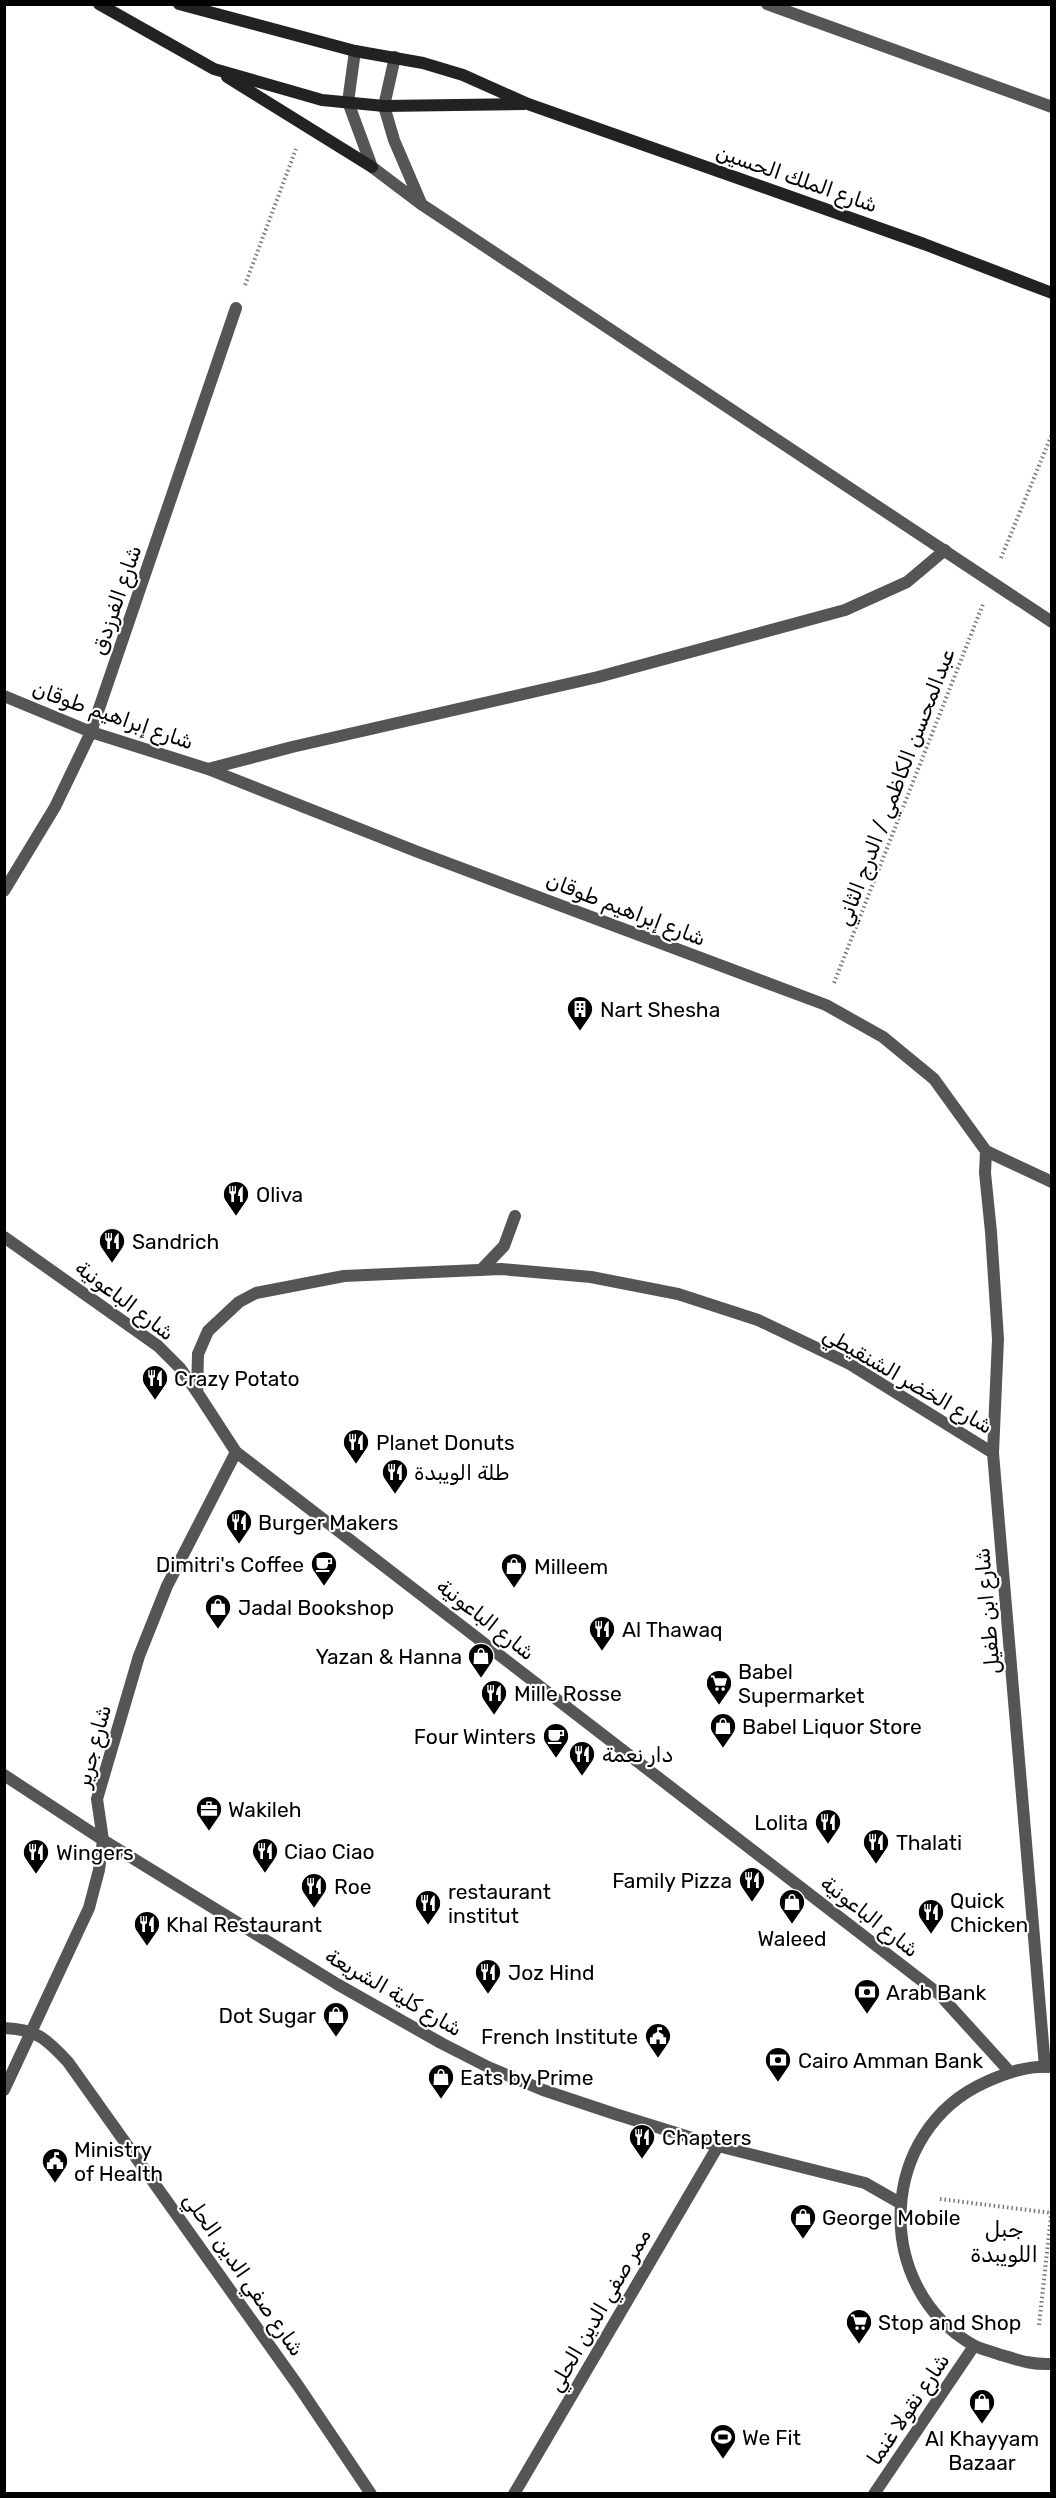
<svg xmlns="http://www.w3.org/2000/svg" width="1056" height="2498" font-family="Rubik,'Noto Naskh Arabic',sans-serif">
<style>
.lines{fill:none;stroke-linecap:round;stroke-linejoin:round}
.path{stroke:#777;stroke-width:4;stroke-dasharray:1.5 3;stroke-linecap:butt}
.service{stroke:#555;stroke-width:12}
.minor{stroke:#555;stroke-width:12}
.tertiary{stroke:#555;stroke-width:12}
.secondary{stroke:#222;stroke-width:12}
.labels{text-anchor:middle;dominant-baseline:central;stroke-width:4.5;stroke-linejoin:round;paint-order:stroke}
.street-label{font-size:21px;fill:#000;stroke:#fff}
.poi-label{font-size:21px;fill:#000;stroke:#fff;text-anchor:start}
.neighbourhood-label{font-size:22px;fill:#000;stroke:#fff}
</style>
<rect width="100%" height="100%" fill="#fff"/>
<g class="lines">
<!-- path -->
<path class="path" d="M245 285 296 149
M1001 558 1052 434
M834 983 983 604
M940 2199 1052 2213
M1039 2325 1052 2207"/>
<!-- service -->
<path class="service" d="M481 1270 504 1246 515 1216
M514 2494 718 2146"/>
<!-- minor -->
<path class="minor" d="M767 4 1052 107
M4 696 91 732 208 769 418 852 826 1005 883 1037 934 1079 986 1151
M208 769 292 747 598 677 845 610 907 582 945 550
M4 891 55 807 91 732 236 308
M986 1151 985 1173 991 1232 998 1339 993 1453 1045 2067
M986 1151 1052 1182
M197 1392 198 1354 208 1331 239 1302 256 1293 344 1276 501 1269 591 1277 678 1294 758 1320 848 1363 993 1453
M4 2028C36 2029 47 2039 68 2062L299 2387 371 2494
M4 2090 89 1908 99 1870 103 1840 97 1799 139 1656 167 1586 236 1452
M874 2494 974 2346"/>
<!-- tertiary -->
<path class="tertiary" d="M355 51 348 102 372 167 421 204 1052 622
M395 57 384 106 394 140 421 203
M4 1237 158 1346 180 1368 197 1392 236 1452 939 1994 1009 2071
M4 1775 103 1840 337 1984 441 2043 488 2067 543 2090 615 2114 718 2146 865 2183 900 2203
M1052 2067C1028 2065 1006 2073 986 2082 878 2130 871 2286 973 2345 980 2349 990 2351 998 2354 1018 2360 1031 2365 1052 2364"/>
<!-- secondary -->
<path class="secondary" d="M99 4 214 69 322 100 384 106 524 104
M179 4 355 51 423 63 463 75 528 104 924 244 1052 293
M227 77 372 167"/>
</g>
<!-- icons -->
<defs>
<g id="building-pin" transform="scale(1.35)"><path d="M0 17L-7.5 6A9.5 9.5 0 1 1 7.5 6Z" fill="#000" stroke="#fff"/><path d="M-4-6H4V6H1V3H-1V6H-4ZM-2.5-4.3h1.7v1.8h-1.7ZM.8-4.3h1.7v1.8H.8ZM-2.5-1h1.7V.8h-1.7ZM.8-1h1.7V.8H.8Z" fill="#fff"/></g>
<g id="restaurant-pin" transform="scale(1.35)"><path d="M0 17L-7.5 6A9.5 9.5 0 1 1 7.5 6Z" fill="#000" stroke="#fff"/><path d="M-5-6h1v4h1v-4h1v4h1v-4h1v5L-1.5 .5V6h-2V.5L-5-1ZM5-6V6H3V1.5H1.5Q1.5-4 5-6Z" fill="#fff"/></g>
<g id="cafe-pin" transform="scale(1.35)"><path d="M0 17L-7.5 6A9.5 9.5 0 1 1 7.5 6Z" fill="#000" stroke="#fff"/><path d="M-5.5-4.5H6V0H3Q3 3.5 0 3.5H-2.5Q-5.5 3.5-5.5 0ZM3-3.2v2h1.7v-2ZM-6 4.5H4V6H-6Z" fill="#fff"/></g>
<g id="shop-pin" transform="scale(1.35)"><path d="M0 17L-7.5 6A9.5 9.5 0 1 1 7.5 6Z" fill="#000" stroke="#fff"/><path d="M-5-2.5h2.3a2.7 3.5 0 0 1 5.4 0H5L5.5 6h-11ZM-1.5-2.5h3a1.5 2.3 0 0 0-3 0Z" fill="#fff"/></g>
<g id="supermarket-pin" transform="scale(1.35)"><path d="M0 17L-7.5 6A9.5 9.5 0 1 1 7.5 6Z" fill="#000" stroke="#fff"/><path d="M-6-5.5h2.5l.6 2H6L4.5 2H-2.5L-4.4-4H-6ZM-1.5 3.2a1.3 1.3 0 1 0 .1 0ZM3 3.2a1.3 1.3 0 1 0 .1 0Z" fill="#fff"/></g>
<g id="office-pin" transform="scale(1.35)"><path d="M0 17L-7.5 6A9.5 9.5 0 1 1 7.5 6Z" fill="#000" stroke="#fff"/><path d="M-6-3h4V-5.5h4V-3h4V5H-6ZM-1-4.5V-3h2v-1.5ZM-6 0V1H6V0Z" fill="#fff"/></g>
<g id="bank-pin" transform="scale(1.35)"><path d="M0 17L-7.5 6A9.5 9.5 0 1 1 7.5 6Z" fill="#000" stroke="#fff"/><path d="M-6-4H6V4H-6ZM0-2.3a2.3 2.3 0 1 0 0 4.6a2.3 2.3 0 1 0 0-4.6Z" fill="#fff"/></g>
<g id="civic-pin" transform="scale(1.35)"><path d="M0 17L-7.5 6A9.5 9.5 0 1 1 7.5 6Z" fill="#000" stroke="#fff"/><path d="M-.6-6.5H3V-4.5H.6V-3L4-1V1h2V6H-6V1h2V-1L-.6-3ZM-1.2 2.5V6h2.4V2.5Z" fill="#fff"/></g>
<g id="stadium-pin" transform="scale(1.35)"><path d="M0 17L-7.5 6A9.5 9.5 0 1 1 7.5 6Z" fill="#000" stroke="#fff"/><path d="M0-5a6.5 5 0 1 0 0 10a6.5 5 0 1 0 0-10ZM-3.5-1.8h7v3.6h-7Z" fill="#fff"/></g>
</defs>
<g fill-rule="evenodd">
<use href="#building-pin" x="580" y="1009"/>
<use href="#restaurant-pin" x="236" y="1194"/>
<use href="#restaurant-pin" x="112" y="1241"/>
<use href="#restaurant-pin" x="155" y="1378"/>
<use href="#restaurant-pin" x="356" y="1442"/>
<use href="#restaurant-pin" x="395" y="1472"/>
<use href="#restaurant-pin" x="239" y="1522"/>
<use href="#cafe-pin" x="324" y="1564"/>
<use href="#shop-pin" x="514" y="1566"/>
<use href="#shop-pin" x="218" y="1607"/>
<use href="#restaurant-pin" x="602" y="1629"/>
<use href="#shop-pin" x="481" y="1656"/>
<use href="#supermarket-pin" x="719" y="1683"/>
<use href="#restaurant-pin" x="494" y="1693"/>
<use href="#shop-pin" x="723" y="1726"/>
<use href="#cafe-pin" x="556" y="1736"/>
<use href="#restaurant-pin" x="582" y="1754"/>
<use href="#office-pin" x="209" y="1809"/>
<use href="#restaurant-pin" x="828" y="1822"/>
<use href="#restaurant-pin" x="876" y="1842"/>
<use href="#restaurant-pin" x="265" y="1851"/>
<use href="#restaurant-pin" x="36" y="1852"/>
<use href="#restaurant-pin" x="752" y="1880"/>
<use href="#restaurant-pin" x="314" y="1886"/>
<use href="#shop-pin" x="792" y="1902"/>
<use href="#restaurant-pin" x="428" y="1903"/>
<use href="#restaurant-pin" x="931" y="1912"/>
<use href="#restaurant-pin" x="147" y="1924"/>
<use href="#restaurant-pin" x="488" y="1972"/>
<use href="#bank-pin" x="867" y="1992"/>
<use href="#shop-pin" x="336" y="2015"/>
<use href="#civic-pin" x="658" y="2036"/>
<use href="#bank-pin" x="778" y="2060"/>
<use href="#shop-pin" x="441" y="2077"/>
<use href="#restaurant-pin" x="642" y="2137"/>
<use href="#civic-pin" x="55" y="2161"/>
<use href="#shop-pin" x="803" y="2217"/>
<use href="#supermarket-pin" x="859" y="2322"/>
<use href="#shop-pin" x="982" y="2402"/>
<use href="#stadium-pin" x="723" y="2437"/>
</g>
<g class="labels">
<!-- street labels -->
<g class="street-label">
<text transform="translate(797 178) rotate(19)">شارع الملك الحسين</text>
<text transform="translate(116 600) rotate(-71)">شارع الفرزدق</text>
<text transform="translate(113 715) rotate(19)">شارع إبراهيم طوقان</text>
<text transform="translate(895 787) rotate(-69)">عبدالمحسن الكاظمي / الدرج الثاني</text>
<text transform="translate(626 909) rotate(21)">شارع إبراهيم طوقان</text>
<text transform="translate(125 1300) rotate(37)">شارع الباعونية</text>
<text transform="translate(908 1380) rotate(30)">شارع الخضر الشنقيطي</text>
<text transform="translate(987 1611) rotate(-95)">شارع ابن طفيل</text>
<text transform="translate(486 1619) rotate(38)">شارع الباعونية</text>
<text transform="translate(93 1746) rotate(-75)">شارع جرير</text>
<text transform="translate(870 1916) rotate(38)">شارع الباعونية</text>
<text transform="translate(394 1992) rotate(30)">شارع كلية الشريعة</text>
<text transform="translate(244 2274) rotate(55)">شارع صفي الدين الحلي</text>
<text transform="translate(599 2310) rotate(-60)">ممر صفي الدين الحلي</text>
<text transform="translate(908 2409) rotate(-56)">شارع نقولا غنما</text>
</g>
<!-- poi labels -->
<g class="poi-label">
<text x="600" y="1009">Nart Shesha</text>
<text x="256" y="1194">Oliva</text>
<text x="132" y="1241">Sandrich</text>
<text x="174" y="1378">Crazy Potato</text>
<text x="376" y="1442">Planet Donuts</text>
<text x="414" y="1472">طلة الويبدة</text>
<text x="258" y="1522">Burger Makers</text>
<text x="304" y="1564" text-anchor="end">Dimitri's Coffee</text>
<text x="534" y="1566">Milleem</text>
<text x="238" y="1607">Jadal Bookshop</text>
<text x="622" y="1629">Al Thawaq</text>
<text x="462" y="1656" text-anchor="end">Yazan &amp; Hanna</text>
<text x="738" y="1671">Babel<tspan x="738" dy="24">Supermarket</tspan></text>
<text x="514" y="1693">Mille Rosse</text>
<text x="742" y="1726">Babel Liquor Store</text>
<text x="536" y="1736" text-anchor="end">Four Winters</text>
<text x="602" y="1754">دار نعمة</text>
<text x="228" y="1809">Wakileh</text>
<text x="808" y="1822" text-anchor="end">Lolita</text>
<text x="896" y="1842">Thalati</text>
<text x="284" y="1851">Ciao Ciao</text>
<text x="56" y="1852">Wingers</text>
<text x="732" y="1880" text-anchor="end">Family Pizza</text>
<text x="334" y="1886">Roe</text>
<text x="448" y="1891">restaurant<tspan x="448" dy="24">institut</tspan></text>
<text x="950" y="1900">Quick<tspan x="950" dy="24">Chicken</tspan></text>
<text x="166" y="1924">Khal Restaurant</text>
<text x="792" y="1938" text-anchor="middle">Waleed</text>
<text x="508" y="1972">Joz Hind</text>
<text x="886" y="1992">Arab Bank</text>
<text x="316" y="2015" text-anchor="end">Dot Sugar</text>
<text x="638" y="2036" text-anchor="end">French Institute</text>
<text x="798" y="2060">Cairo Amman Bank</text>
<text x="460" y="2077">Eats by Prime</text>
<text x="662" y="2137">Chapters</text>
<text x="74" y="2149">Ministry<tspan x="74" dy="24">of Health</tspan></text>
<text x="822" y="2217">George Mobile</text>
<text x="878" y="2322">Stop and Shop</text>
<text x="742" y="2437">We Fit</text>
<text x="982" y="2438" text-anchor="middle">Al Khayyam<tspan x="982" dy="24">Bazaar</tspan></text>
</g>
<!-- neighbourhood labels -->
<g class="neighbourhood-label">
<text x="1004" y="2229">جبل<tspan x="1004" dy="25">اللويبدة</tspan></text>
</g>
</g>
<!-- border -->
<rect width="1056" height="2498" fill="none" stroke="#000000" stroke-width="12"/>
</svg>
